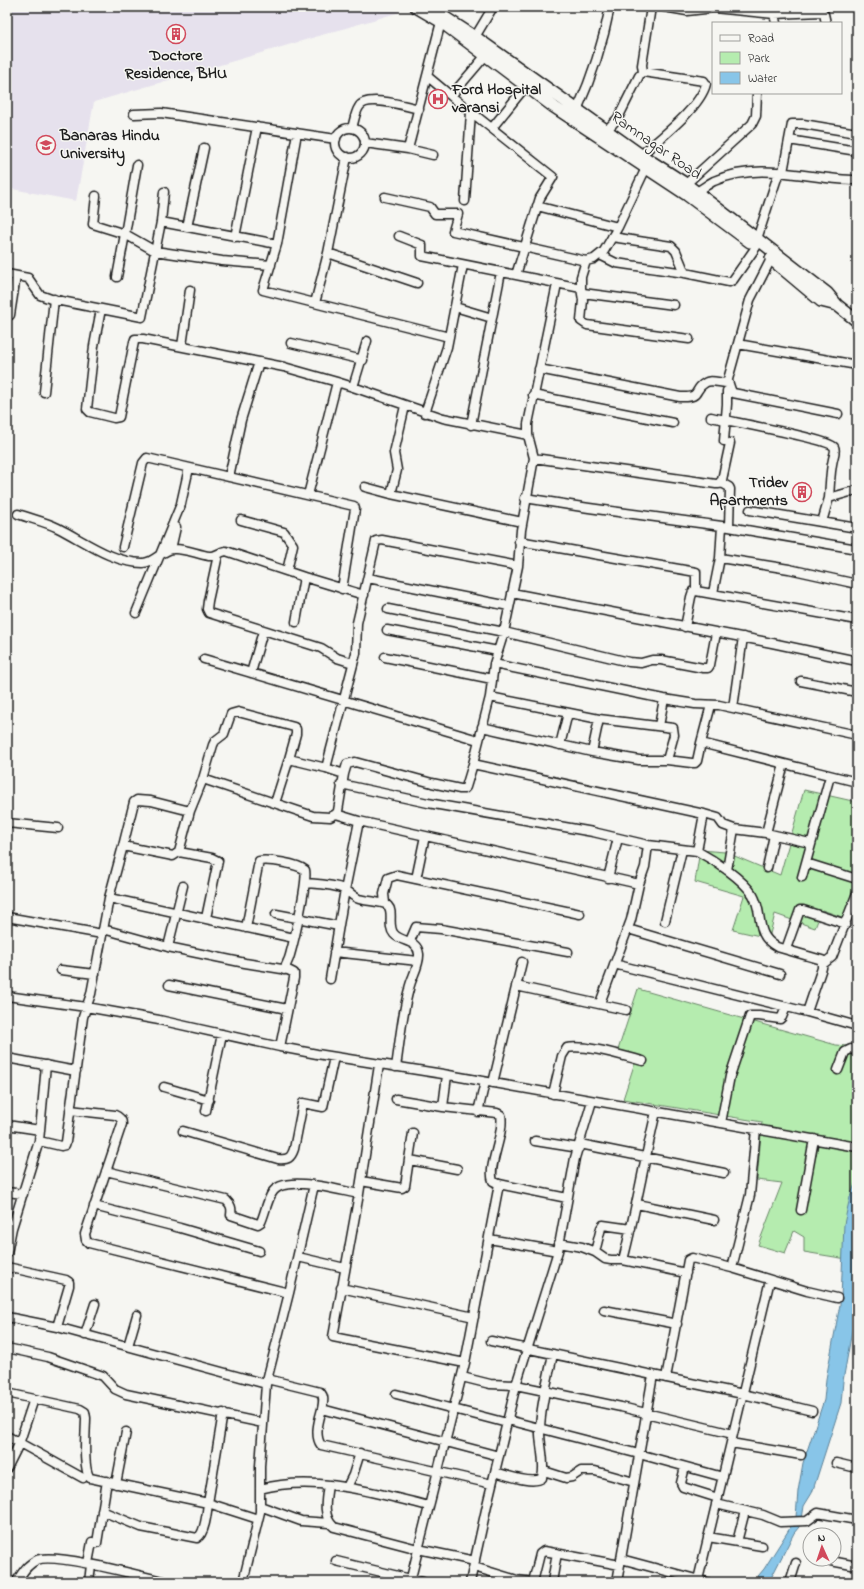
<svg xmlns="http://www.w3.org/2000/svg" width="864" height="1589" font-family="'Indie Flower',sans-serif">
<style>
.built{fill:#e6e1ed}
.green{fill:#b5ecaf;stroke:#688466}
.water{fill:#88c5e8;stroke:#5d8196}
.lines{fill:none;stroke-linecap:round;stroke-linejoin:round}
.minor-casing{stroke:#1c1c1c;stroke-width:11}
.secondary-casing{stroke:#1c1c1c;stroke-width:14}
.minor{stroke:#f6f6f2;stroke-width:8}
.secondary{stroke:#f6f6f2;stroke-width:11}
.labels{text-anchor:middle;dominant-baseline:central;stroke-width:3;stroke-linejoin:round;paint-order:stroke}
.poi-label{font-size:16px;font-weight:bold;fill:#1c1c1c;stroke:#f6f6f2;text-anchor:start}
.street-label{font-size:16px;fill:#1c1c1c;stroke:#f6f6f2}
</style>
<rect width="100%" height="100%" fill="#f6f6f2"/>
<filter id="ink" filterUnits="userSpaceOnUse"><feTurbulence type="fractalNoise" baseFrequency=".025" numOctaves="2"/><feDisplacementMap in="SourceGraphic" scale="8" xChannelSelector="R" yChannelSelector="G"/><feConvolveMatrix kernelMatrix="1 2 1 2 8 2 1 2 1" color-interpolation-filters="sRGB"/></filter>
<g filter="url(#ink)">
<!-- built -->
<path class="built" d="M7 7H391L400 12 94 102 76 201 7 188Z"/>
<!-- green -->
<path class="green" d="M804 790 857 802V894L848 919 822 910 815 928 775 914 769 938 733 930 744 896 695 882 700 850 725 852 780 875Z
M638 989 836 1045 857 1047V1194L847 1259 804 1252V1237L794 1231 785 1253 758 1245 782 1183 757 1180 762 1122 623 1099 637 1056 617 1053Z"/>
<!-- water -->
<path class="water" d="M857 1179V1303L843 1381 841 1403 812 1493 804 1506 802 1519 799 1527 794 1533 769 1582H753L764 1569 790 1528 796 1517 798 1491 803 1463 824 1400 826 1379 841 1299 844 1224 850 1197Z"/>
<g class="lines">
<!-- minor casing -->
<g class="minor-casing">
<path id="minor" d="M664 7 687 11 714 8 774 14 776 23
M774 14 822 12 824 14 826 23
M475 37 493 7
M486 55 451 96 553 177 540 198 516 275
M427 76 451 96
M577 110C592 77 603 43 610 7
M134 114 161 113 336 139
M352 128C354 122 355 113 359 107 366 94 406 106 419 109
M492 128 526 86
M335 143a15 15 0 1 1 30 0a15 15 0 1 1-30 0Z
M606 131 618 118 639 76
M297 133 277 244 263 290 449 337
M789 140 857 151
M365 143 408 149 433 155
M408 149 442 18
M641 155C660 138 700 108 706 84L704 81 643 72 642 65 651 7
M137 165 125 234 155 251 222 261 271 265
M686 184 752 124 756 116 757 93
M696 192C702 189 708 184 714 181 761 160 809 180 857 180
M96 196 93 224 125 234 117 277
M385 197 430 207 435 214H458L453 231 586 261 581 277V288
M465 201 471 112
M537 206 618 227
M161 222 277 244
M187 227 204 148
M399 236 422 245V256L581 288 583 300 581 321 587 325 689 339
M235 237 257 127
M612 237 671 246 676 251 685 273
M757 239 778 175 783 172 792 124H803L857 133
M328 253 417 283
M600 255 616 263 685 273 729 282 733 280 756 247
M586 261 594 259 604 251 618 227 646 168
M7 274 28 278 40 295 51 299 142 317 161 222 164 192
M557 284 528 424V435L534 458 521 530 518 566 504 632 494 664 490 697 599 719 592 752 639 760H667L692 763H695L697 761 701 743 857 782
M583 293 674 305
M315 303 328 253 347 157
M455 307 492 318
M101 309 94 346 87 409 90 412 114 418 119 417 134 342 135 339H143L259 362
M10 315 16 276
M291 343 363 360
M738 344 857 365
M182 346 190 290
M539 369 680 397C703 398 692 390 705 383 710 379 720 383 727 383L750 300 771 259
M728 381 731 390 733 393 838 414
M353 387 367 341
M44 392 54 299
M533 395 673 423
M425 413 447 347 463 265
M711 417C727 421 829 439 834 447 836 450 834 455 833 459 830 472 830 485 829 498
M471 425 501 272
M724 441 727 404V391
M534 458 716 484H719L722 480 730 443
M229 477 241 420 259 362 284 367 337 382
M720 482 729 487 730 489 729 527
M365 487 391 494 522 522
M391 494 397 470 394 453 405 406
M308 495 337 382 353 387 443 418 528 435
M525 498 589 508 729 527 857 549
M180 508 189 468
M750 510 857 528
M18 514C32 519 46 522 58 528 84 541 113 563 143 563 154 563 162 550 173 549 184 548 197 554 209 556 216 557 219 552 226 551L304 577
M241 520 284 532 293 545 287 571
M822 522 829 498 857 490
M722 526 720 558 789 569 857 584
M519 541 696 572V591
M123 547 143 463 147 458 354 506 355 509 342 589
M171 549 176 527
M218 555 208 601 207 609 209 613 321 648 337 658 353 663
M368 578 509 606
M512 593 772 643 857 661
M713 593 720 558
M388 609 504 632 629 662 641 663 652 660H661L703 668H708L710 665 716 633
M136 613 181 504
M296 622 304 577 364 595
M685 627 691 597 693 591H696L857 620
M387 630 498 651
M385 657 492 679
M204 659 478 740
M494 664 664 699 695 704 719 705 857 735
M251 673 263 631
M801 681 857 692
M490 697 473 764 704 814 718 818 723 825 734 829
M733 708 743 637
M599 719 673 728 674 735 667 760
M659 726 664 699
M482 727 592 752
M701 743 711 705
M560 745 568 713
M784 764 766 833 810 843
M326 768 356 653 357 623 376 541 382 540 518 566
M344 774 347 764 355 762 432 783 460 789H464L466 787 473 764
M203 779 213 745 215 741 224 734 231 714 238 712 294 727 296 729V734L289 759
M341 784 428 803 593 832 648 845 697 851 704 814
M275 803 289 759 326 768 344 774 338 811 336 814 359 821 344 895 330 979
M359 821 639 884
M7 823 58 828
M123 846 134 802 137 800 151 801 190 811
M697 851C714 860 743 879 753 895 764 914 754 935 777 947L822 960V968L807 1012
M179 852 212 858 218 861 206 918
M806 863 857 879
M767 868 774 835
M727 870 734 829 766 833
M802 877 830 776
M608 878 618 838
M416 879 425 836
M305 883C317 884 332 884 344 889 350 892 353 897 359 899 366 901 385 902 388 906 394 912 387 926 394 934 402 943 417 939 419 954 420 965 411 978 409 989 402 1014 400 1041 396 1067
M109 898 294 938
M385 903 384 894 388 878 397 875 580 914
M276 914 339 926
M7 917 102 934
M665 921 682 850
M246 928 259 861C268 859 298 864 305 870 308 881 294 941 290 955 289 960 286 964 284 970
M103 929 168 947 183 886
M628 929 780 974
M410 941 416 927 441 929 568 952
M168 947 245 963 288 970 294 973V978L280 1047
M786 949 800 910H803L846 924
M334 952 418 961
M614 964 807 1012 857 1026
M823 964 832 957 857 893
M61 970 95 974
M169 985 287 1009
M516 986 626 1010
M7 996 86 1007 159 1020 280 1047 317 1054 443 1074 857 1147
M600 1003 631 920 639 884 645 867 648 845
M7 1058 76 1071
M379 1065 359 1194 333 1337 465 1363
M838 1070 845 1052 851 1049 857 1051
M493 1083 522 962
M164 1087 209 1100
M553 1094 562 1056 567 1048C586 1044 623 1056 643 1061
M396 1099 443 1107 497 1113 501 1115C505 1135 487 1166 493 1181L499 1184 567 1198
M443 1107 447 1075
M70 1110 115 1115C120 1117 122 1119 122 1124L85 1234 86 1240 89 1243 289 1293 266 1384 260 1466V1512L243 1582
M206 1111 222 1034
M478 1112 485 1082
M721 1123 730 1076 750 1016H759L780 1019 782 1017 786 1007
M7 1125 40 1130
M183 1131 278 1159C288 1160 291 1158 294 1149L303 1103 323 1107 334 1057
M39 1141 46 1065
M535 1141 579 1148
M580 1144 724 1173
M410 1160 457 1169
M106 1171 226 1200C231 1205 232 1208 231 1215L258 1224 261 1222C265 1213 267 1201 272 1193 283 1173 341 1191 359 1194
M361 1181 402 1188 405 1186 413 1133
M7 1192 23 1194
M637 1204 714 1220
M94 1206 180 1228 259 1251
M801 1210 814 1139
M489 1239 558 1251
M559 1243 582 1247 595 1252 605 1259 611 1260H623L686 1273
M595 1252 601 1228 603 1225 631 1229
M7 1253 12 1228 39 1141 61 1146 65 1145 66 1142 83 1017 91 994 109 898 123 846 173 856 179 852 190 811 203 779 313 816 330 817 336 814
M298 1257 345 1268
M623 1260C636 1211 644 1161 656 1112
M7 1267 66 1280 69 1282V1286L57 1327
M732 1268 750 1195 756 1129
M341 1288 474 1317
M289 1293 314 1185
M604 1310 677 1324
M7 1317 57 1327 266 1384
M85 1335 95 1304
M491 1341 743 1394 812 1411
M128 1346 137 1315
M7 1348 48 1357 103 1376 115 1389 126 1394 263 1423
M462 1377 490 1384 516 1385 621 1407 733 1434
M666 1378 688 1260 692 1258 732 1268 807 1291 837 1298
M267 1379 320 1392C325 1397 323 1403 322 1409L499 1456
M7 1393 80 1409 85 1412 86 1418C86 1431 82 1468 90 1478L208 1503C207 1512 205 1534 197 1538L141 1527 102 1511
M396 1394 507 1423
M322 1409C319 1420 314 1435 321 1445L492 1484
M223 1413 208 1503 258 1519
M508 1420 639 1454 723 1477
M7 1436 83 1478
M731 1443 801 1455
M836 1463 857 1468
M685 1467 681 1483 683 1487 718 1498
M7 1468 19 1444 34 1399
M544 1471 566 1478 572 1477 581 1471H595L634 1482
M495 1472C506 1475 533 1485 542 1478 546 1461 539 1445 540 1428 541 1403 548 1379 553 1354
M116 1484 126 1432
M328 1485C326 1499 322 1517 334 1527L418 1549 475 1561
M347 1487 353 1475 360 1453
M260 1489C316 1474 375 1493 429 1506
M716 1504 763 1515 780 1522 807 1521 818 1513 857 1520
M260 1506 301 1521 329 1523
M708 1537 762 1546
M737 1542 745 1511
M97 1543 107 1481
M621 1559 707 1582
M336 1561 423 1582
M831 1561 857 1566
M474 1567 517 1580 534 1582
M698 1580 770 1280
M16 1582C22 1574 27 1564 37 1560 55 1552 141 1576 166 1582
M89 1582 91 1565 88 1563 92 1542
M410 1582 465 1363 499 1184
M470 1582 487 1505 516 1385 558 1251 575 1158 592 1101
M535 1582 534 1578 540 1554 544 1551 620 1565
M552 1582 557 1553
M617 1582 653 1375
M790 1582 796 1563"/>
</g>
<!-- secondary casing -->
<g class="secondary-casing">
<path id="secondary" d="M416 7 440 21 554 107 687 195 750 242
M429 7 475 37 641 155 686 184 827 293 837 305 857 321
M771 259 821 301 837 305"/>
</g>
<!-- minor -->
<use href="#minor" class="minor"/>
<!-- secondary -->
<use href="#secondary" class="secondary"/>
</g>
</g>
<!-- icons -->
<defs>
<g id="building-ring" transform="scale(1)"><circle r="9.5" fill="#f6f6f2" stroke="#d1495b" stroke-width="1.5"/><path d="M-4-6H4V6H1V3H-1V6H-4ZM-2.5-4.3h1.7v1.8h-1.7ZM.8-4.3h1.7v1.8H.8ZM-2.5-1h1.7V.8h-1.7ZM.8-1h1.7V.8H.8Z" fill="#d1495b"/></g>
<g id="hospital-ring" transform="scale(1)"><circle r="9.5" fill="#f6f6f2" stroke="#d1495b" stroke-width="1.5"/><path d="M-5-5h3v3.5h4V-5h3V5h-3V1.5h-4V5h-3Z" fill="#d1495b"/></g>
<g id="university-ring" transform="scale(1)"><circle r="9.5" fill="#f6f6f2" stroke="#d1495b" stroke-width="1.5"/><path d="M0-5L7-2L0 1L-7-2ZM-4 1L0 2.5L4 1V4Q0 6-4 4Z" fill="#d1495b"/></g>
</defs>
<g fill-rule="evenodd">
<use href="#building-ring" x="176" y="34"/>
<use href="#hospital-ring" x="438" y="99"/>
<use href="#university-ring" x="46" y="145"/>
<use href="#building-ring" x="802" y="492"/>
</g>
<g class="labels">
<!-- poi labels -->
<g class="poi-label">
<text x="176" y="56" text-anchor="middle">Doctore<tspan x="176" dy="18">Residence, BHU</tspan></text>
<text x="452" y="90">Ford Hospital<tspan x="452" dy="18">varansi</tspan></text>
<text x="60" y="136">Banaras Hindu<tspan x="60" dy="18">University</tspan></text>
<text x="788" y="483" text-anchor="end">Tridev<tspan x="788" dy="18">Apartments</tspan></text>
</g>
<!-- street labels -->
<g class="street-label">
<text transform="translate(656 146) rotate(35)">Ramnagar Road</text>
</g>
</g>
<!-- margin -->
<rect width="864" height="1589" fill="none" stroke="#f6f6f2" stroke-width="24"/>
<rect x="12" y="12" width="840" height="1565" fill="none" stroke="#1c1c1c" stroke-width="1.5" filter="url(#ink)"/>
<!-- legend -->
<rect x="712" y="22" width="130" height="72" fill="#f6f6f2" stroke="#9f9f9c"/>
<rect x="720" y="35" width="20" height="6" fill="#f6f6f2" stroke="#9f9f9c"/>
<text x="748" y="42" font-size="12" fill="#1c1c1c">Road</text>
<rect x="720" y="52" width="20" height="12" fill="#b5ecaf" stroke="#9f9f9c"/>
<text x="748" y="62" font-size="12" fill="#1c1c1c">Park</text>
<rect x="720" y="72" width="20" height="12" fill="#88c5e8" stroke="#9f9f9c"/>
<text x="748" y="82" font-size="12" fill="#1c1c1c">Water</text>
<!-- north arrow -->
<g transform="translate(822 1547) rotate(357)"><circle r="19" fill="#f6f6f2" stroke="#9f9f9c"/>
<path d="M0-3L7 15L0 10L-7 15Z" fill="#d1495b"/>
<text y="-6" font-size="11" font-weight="bold" text-anchor="middle" fill="#1c1c1c">N</text>
</g>
</svg>
